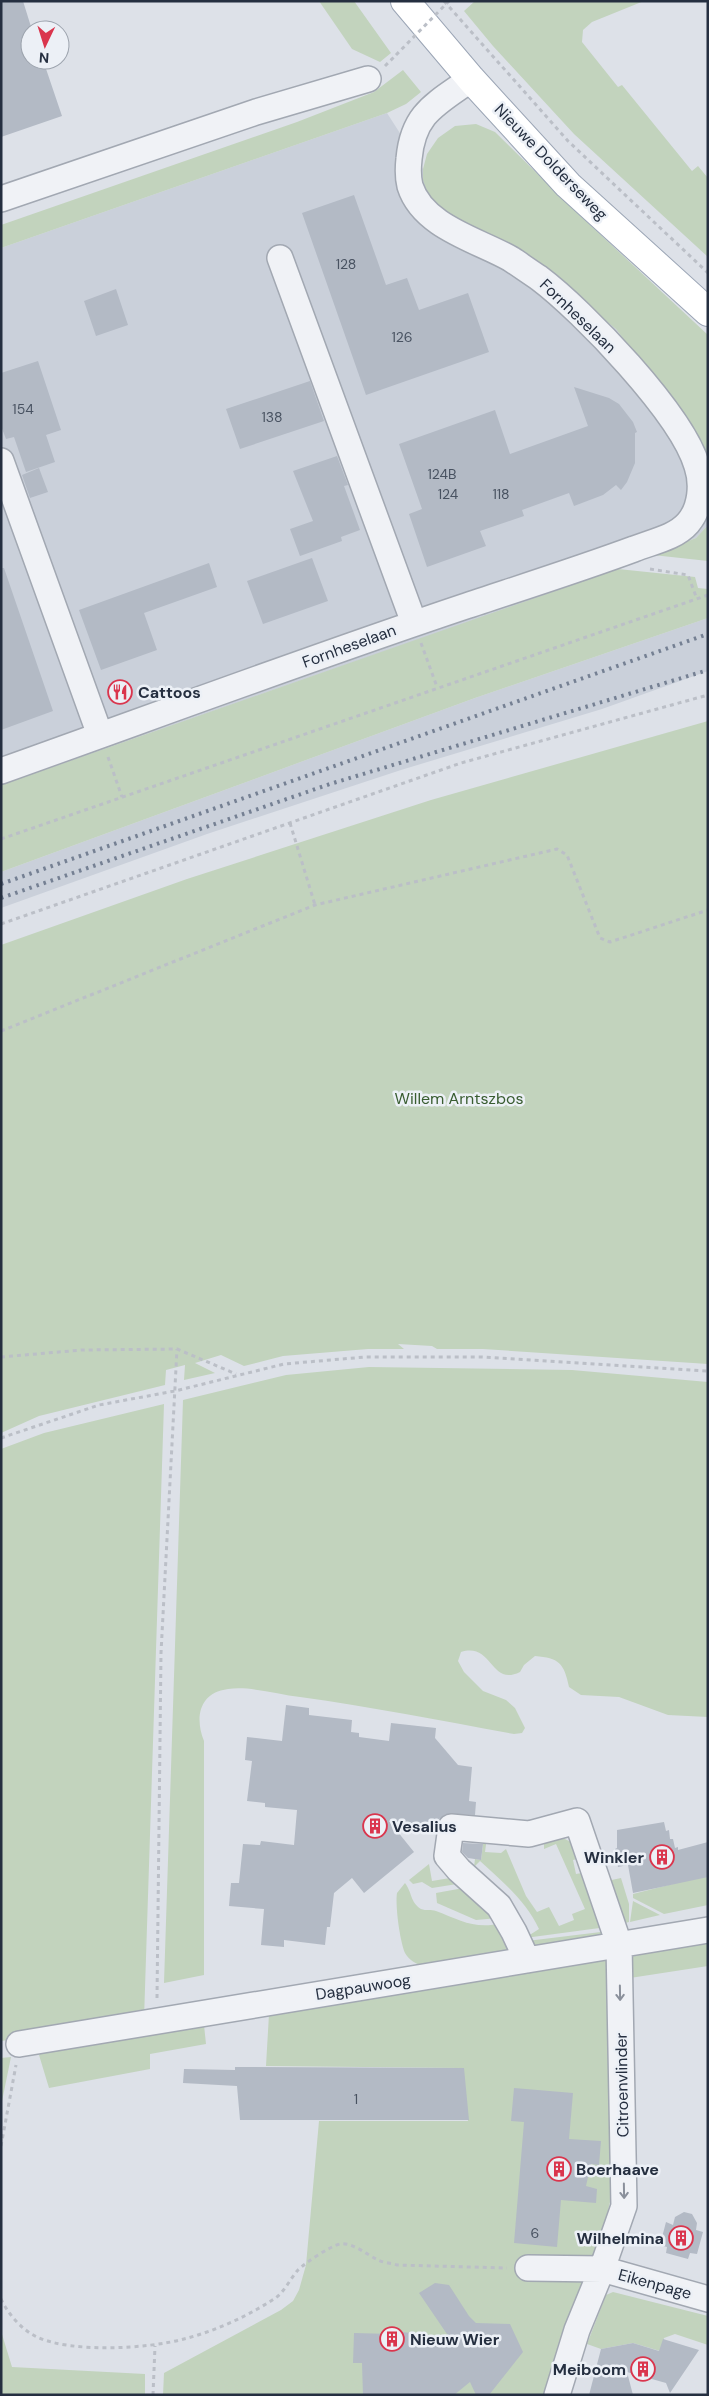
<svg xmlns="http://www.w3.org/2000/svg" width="709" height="2396" font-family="'DM Sans',sans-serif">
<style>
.built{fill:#cad0da}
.green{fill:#c2d3bd}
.building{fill:#b3bac5}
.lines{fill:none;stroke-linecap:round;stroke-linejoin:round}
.minor-casing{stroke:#a2a8b2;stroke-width:28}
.major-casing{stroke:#9ba5b5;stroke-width:30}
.path{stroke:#bbbfc7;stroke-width:3;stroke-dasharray:4 4;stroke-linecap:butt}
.minor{stroke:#f0f2f6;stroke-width:25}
.major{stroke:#fff;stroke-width:28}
.rail{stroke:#758093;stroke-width:4;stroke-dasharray:2.5 5;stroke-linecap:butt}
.path-bridge{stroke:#bbbfc7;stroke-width:3;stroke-dasharray:4 4;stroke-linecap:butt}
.oneway{stroke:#8a909b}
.labels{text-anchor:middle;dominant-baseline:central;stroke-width:5;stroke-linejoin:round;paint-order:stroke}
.number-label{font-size:14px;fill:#485261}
.street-label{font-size:16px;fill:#252f40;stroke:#ecf0f6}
.poi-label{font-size:16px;font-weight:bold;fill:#252f40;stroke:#ecf0f6;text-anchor:start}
.park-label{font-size:16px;fill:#395d31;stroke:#ecf0f6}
</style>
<rect width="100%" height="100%" fill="#dde1e8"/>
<!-- built -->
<path class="built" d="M387 113 423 169V180L616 329 678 413 708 466V525L696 538 598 577 1 785V248Z
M708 618V671L602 709 401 770 207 834 1 908V872L475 698Z"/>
<!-- green -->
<path class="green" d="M319 1H354L391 53 380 62 352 49Z
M475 1H644L592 22 583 30 582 42 618 87 622 85 692 171 698 166 708 178V257L574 134 493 46 464 11Z
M403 70 421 92 406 104 387 113 1 248V225L297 122 374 92Z
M476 124 495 132 573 209 708 335V466L678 413 616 329 515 249 456 222 430 200 423 180V169L427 154 438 138 455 126Z
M708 525V561L653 555 696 538Z
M618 569 695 577 698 588 708 589V618L475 698 1 872V785Z
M708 721V1364L483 1349H437L432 1346 398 1344 404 1349H368L283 1356 244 1366 221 1355 195 1363 215 1373 184 1380 185 1365 166 1370 165 1385 39 1416 1 1433V945L187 879 431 800Z
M369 1367 572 1370 708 1382V1717L668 1715 619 1697 581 1695 569 1687C564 1663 559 1658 535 1656L524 1665 520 1672C490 1687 493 1642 461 1652L458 1661 464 1672 483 1691 506 1700 515 1708 525 1728 522 1733 514 1734C443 1721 372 1707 300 1697 277 1694 250 1686 228 1689 198 1693 195 1719 204 1741V1975L164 1983 183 1400 286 1375Z
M164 1404 144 2019 1 2041V1449L44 1433Z
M484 1837H487L485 1852 501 1853 506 1849 526 1896 537 1912 549 1907 559 1926 574 1920 572 1914 585 1909 556 1844 544 1849V1843L563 1838 573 1843 582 1858 573 1860 576 1874 587 1872 607 1927 525 1938 539 1929C526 1901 503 1882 480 1861L474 1867 475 1859 481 1860Z
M429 1864 432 1881 450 1878 457 1884 432 1888 422 1882 413 1884 409 1880Z
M708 1875V1905L664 1914 633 1898V1894Z
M621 1878 629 1904V1922L625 1923 607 1881Z
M405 1883C412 1892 410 1902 421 1909 426 1911 431 1909 436 1911 460 1920 475 1930 502 1923L515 1949 424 1967C416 1964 409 1960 405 1953 400 1941 395 1906 397 1893Z
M469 1887 498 1918 476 1920 437 1903 436 1893Z
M633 1901 660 1915 630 1922Z
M609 1931V1935L536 1949 527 1941Z
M708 1937V1966L630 1978 629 1963 635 1953Z
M603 1956 610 1960 615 2159 610 2202 602 2237 549 2395H163L164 2373 281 2310 293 2301 299 2290 306 2265 319 2121H468L461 2068 266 2066 269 2014Z
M204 2025 206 2044 150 2054V2069L49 2088 39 2055 42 2052Z
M11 2057 1 2106V2058Z
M613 2292 708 2316V2345L675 2334 664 2338 660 2351 633 2343 601 2349 587 2344 606 2295Z
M1 2331 12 2367 145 2374V2395H3L1 2393Z"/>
<!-- building -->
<path class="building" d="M1 1H23L32 30H30V60H43L62 116 1 137Z
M354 195 386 285 407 278 419 310 468 293 489 352 366 395 302 213Z
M116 289 128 325 96 336 84 301Z
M38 361 61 430 46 435 55 462 26 472 14 437 6 439 1 426V373Z
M310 381 324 421 240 449 226 409Z
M574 387 609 398 619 404 633 422 637 432 635 433V463L627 482 621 490 616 485 603 495 574 506 569 493 522 510 524 516 480 531 486 546 427 567 409 514 422 509 399 444 495 410 510 454 588 426Z
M337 456 348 485 344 486 360 530 341 537 342 541 300 556 290 529 313 521 293 471Z
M39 468 48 492 30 498 22 475Z
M312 558 328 601 263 624 247 581Z
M209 563 217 587 144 613 157 650 101 670 79 610Z
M1 568H4L53 711 1 730Z
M286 1705 309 1708V1715L352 1720 351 1732 359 1733V1737L389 1741 391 1723 436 1728 435 1738 458 1765 472 1767 469 1801 476 1802 475 1815 446 1814 439 1819 437 1826 389 1821 414 1852 364 1893 352 1878 334 1893 330 1927H327L325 1945 284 1940V1947L261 1945 264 1909 229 1906 231 1883H239L243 1844 260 1845 261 1841 294 1845 297 1810 265 1807V1803L247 1801 252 1761 245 1760 247 1737 282 1741Z
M664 1822 666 1831 669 1830 670 1839H673L675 1848 678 1847V1850L708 1842V1877L633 1893 628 1865 618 1867 615 1849 617 1848V1830Z
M463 1843 483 1844 481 1860 468 1858 462 1852Z
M235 2067 464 2068 469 2120H240L237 2086 183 2083 184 2069 235 2070Z
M514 2088 573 2093 569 2139 601 2141 599 2165 591 2164 586 2186 597 2189 596 2203 561 2200 557 2247 514 2243 524 2122 511 2121Z
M684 2212 692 2214 697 2223 696 2230 703 2232 697 2254 690 2253 688 2259 666 2253 667 2247 660 2245 666 2222 673 2225 675 2217Z
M435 2283 449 2285 469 2316 476 2323 510 2324 523 2352 489 2395H476L470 2382 454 2395H363L362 2363H353L354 2333 392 2334V2331L449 2337 419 2293Z
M663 2339 699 2350 670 2393 666 2383 627 2372 633 2395H589L601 2349 633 2343 659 2351Z"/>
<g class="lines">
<!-- minor casing -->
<g class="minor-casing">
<path id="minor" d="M1 199 256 112 368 79
M280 258 414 623
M1 461 100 735
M1 771C155 716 308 659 463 607 520 588 577 570 634 549 651 542 675 538 688 523 701 508 703 484 697 466 682 414 583 311 539 278 530 272 520 265 511 259 478 240 423 227 410 186 408 178 408 168 409 159 413 113 436 104 471 79
M527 1960 514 1932 499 1906 459 1870 447 1856 451 1827 529 1834 577 1821 619 1944 624 2206 602 2269 577 2330 557 2395
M19 2044 708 1930
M528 2268 602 2269 708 2299"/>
</g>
<!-- major casing -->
<g class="major-casing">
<path id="major" d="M405 1 471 79 568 185 708 312"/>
</g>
<!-- path -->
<path class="path" d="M444 1 568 141 708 273
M385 66 396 55
M650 569 688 575 697 599
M421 643 437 687
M108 757 122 797
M290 823 315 905
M1 839 708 595
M1 924 461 763 708 695
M1 1031 315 905 557 849 567 855 600 938 610 942 708 910
M1 1357 82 1350 177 1349 236 1374
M1 1438 99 1405 175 1391 284 1364 365 1357H482L708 1371
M157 1998 161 1653 177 1349
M1 2146 16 2065
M1 2299C8 2314 22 2330 37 2337 71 2353 147 2349 184 2339 215 2331 246 2317 274 2299 284 2293 290 2279 298 2270 305 2263 330 2246 340 2244 353 2242 367 2255 378 2260 384 2263 391 2263 397 2265L507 2268
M153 2395 155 2346"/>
<!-- minor -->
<use href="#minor" class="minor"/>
<!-- major -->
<use href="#major" class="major"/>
<!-- rail -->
<path class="rail" d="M1 884 708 634
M1 898 330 784 708 670"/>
<!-- path-bridge -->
<path class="path-bridge" d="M396 55 449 1"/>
</g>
<!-- one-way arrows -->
<defs><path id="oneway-shaft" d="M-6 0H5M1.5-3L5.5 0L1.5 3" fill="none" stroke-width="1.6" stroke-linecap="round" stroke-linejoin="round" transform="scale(1.25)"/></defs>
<g class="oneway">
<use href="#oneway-shaft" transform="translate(620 1993) rotate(89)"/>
<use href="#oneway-shaft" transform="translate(624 2191) rotate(89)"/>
</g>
<!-- icons -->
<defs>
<g id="restaurant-ring" transform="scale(1.25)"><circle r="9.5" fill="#ecf0f6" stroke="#da354d" stroke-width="1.5"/><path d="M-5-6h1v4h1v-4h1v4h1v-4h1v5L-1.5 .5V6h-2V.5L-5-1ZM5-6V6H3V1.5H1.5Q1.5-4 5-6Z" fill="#da354d"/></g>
<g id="building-ring" transform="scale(1.25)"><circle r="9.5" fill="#ecf0f6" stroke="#da354d" stroke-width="1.5"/><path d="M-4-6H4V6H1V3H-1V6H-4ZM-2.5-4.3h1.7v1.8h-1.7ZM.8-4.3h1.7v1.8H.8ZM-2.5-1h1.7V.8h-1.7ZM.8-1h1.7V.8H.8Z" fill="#da354d"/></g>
</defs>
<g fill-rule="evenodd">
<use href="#restaurant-ring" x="120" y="692"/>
<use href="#building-ring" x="375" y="1826"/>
<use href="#building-ring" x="662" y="1857"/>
<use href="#building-ring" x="559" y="2169"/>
<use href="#building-ring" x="681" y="2238"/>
<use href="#building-ring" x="392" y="2339"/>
<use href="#building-ring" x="643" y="2369"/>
</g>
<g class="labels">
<!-- number labels -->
<g class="number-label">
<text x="346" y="264">128</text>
<text x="402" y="337">126</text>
<text x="23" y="409">154</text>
<text x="272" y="417">138</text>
<text x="442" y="474">124B</text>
<text x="448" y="494">124</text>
<text x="501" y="494">118</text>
<text x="356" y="2099">1</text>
<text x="535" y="2233">6</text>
</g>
<!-- street labels -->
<g class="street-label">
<text transform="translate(551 162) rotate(46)">Nieuwe Dolderseweg</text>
<text transform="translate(578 316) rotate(44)">Fornheselaan</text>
<text transform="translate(349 646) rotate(-20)">Fornheselaan</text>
<text transform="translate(363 1987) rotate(-9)">Dagpauwoog</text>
<text transform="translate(622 2085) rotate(-91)">Citroenvlinder</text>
<text transform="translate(655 2284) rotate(15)">Eikenpage</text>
</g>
<!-- poi labels -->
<g class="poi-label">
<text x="138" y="692">Cattoos</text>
<text x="392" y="1826">Vesalius</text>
<text x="644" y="1857" text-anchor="end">Winkler</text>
<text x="576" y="2169">Boerhaave</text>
<text x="664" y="2238" text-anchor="end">Wilhelmina</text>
<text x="410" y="2339">Nieuw Wier</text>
<text x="626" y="2369" text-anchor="end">Meiboom</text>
</g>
<!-- park labels -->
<g class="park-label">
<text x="459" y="1098">Willem Arntszbos</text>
</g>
</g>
<!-- border -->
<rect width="709" height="2396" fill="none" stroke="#252f40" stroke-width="5"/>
<!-- north arrow -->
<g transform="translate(45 45) rotate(184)"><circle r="24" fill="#ecf0f6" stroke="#9ca3ad"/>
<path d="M0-4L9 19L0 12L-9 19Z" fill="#da354d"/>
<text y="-8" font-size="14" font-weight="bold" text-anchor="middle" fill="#252f40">N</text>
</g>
</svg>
